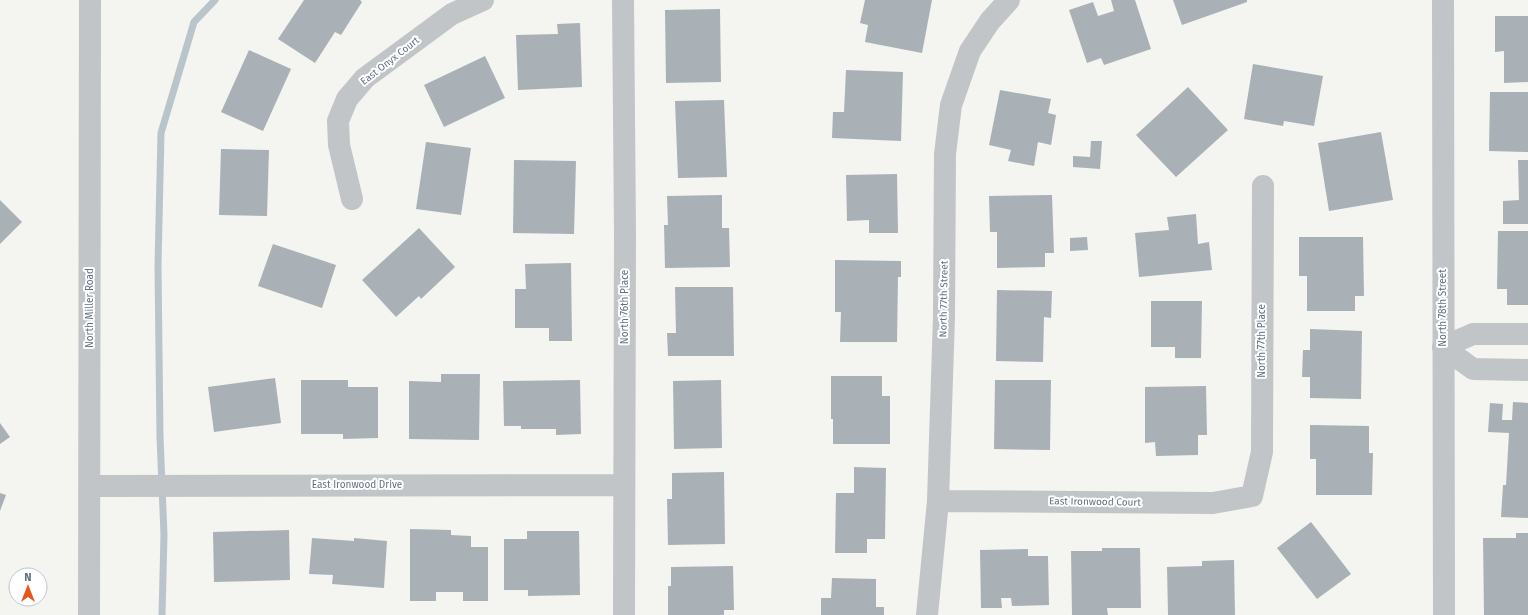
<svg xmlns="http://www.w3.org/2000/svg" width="1528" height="615" font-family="'Fira Sans',sans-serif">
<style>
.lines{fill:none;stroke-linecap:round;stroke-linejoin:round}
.stream{stroke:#bac5cb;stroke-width:7}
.building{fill:#a9b1b7}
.minor{stroke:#c1c5c8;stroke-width:22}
.tertiary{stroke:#c1c5c8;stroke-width:22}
.labels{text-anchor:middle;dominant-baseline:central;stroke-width:4;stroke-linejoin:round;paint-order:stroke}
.street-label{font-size:10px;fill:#627282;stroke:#fff}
</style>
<rect width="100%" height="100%" fill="#f4f4f0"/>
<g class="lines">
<!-- stream -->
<path class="stream" d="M162 615 164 535 160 437 158 266 161 133 194 22 215 0"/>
</g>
<!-- building -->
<path class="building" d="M304 0H360L362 2 341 35 335 32 315 63 278 39Z
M865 0H932L922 53 865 42 868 25 860 23Z
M1111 0H1135L1151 49 1104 65 1101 58 1087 63 1069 10 1093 2 1098 16 1114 11Z
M1173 0H1247V2L1182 25Z
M720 9 721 82 666 83 665 10Z
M1495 16H1528V82L1504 83V51L1495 52Z
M580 23 582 87 518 90 516 35 558 34 557 24Z
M249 50 291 69 263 131 221 112Z
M485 56 505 98 444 127 424 85Z
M1253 64 1323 76 1314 126 1284 121 1283 126 1244 119Z
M846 70 903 72 901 141 832 138 833 112H844Z
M1188 87 1228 130 1176 177 1136 135Z
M1000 90 1051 99 1048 113 1056 115 1051 145 1038 142 1034 166 1008 161 1011 150 989 145Z
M1490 92H1528V152L1489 151Z
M724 100 727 177 678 178 675 101Z
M1381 132 1393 200 1329 211 1318 143Z
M1091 141H1102L1100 169 1073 167V156L1090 157Z
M426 142 471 148 461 215 416 209Z
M221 149 269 150 267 216 219 215Z
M514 160 576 161 574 234 513 233Z
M1518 160H1528V224H1503V201L1519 200Z
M897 174 898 233H869V220L847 221 846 175Z
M722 195V228H729L730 267 665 268 664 225H668L667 196Z
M1052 195 1054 253H1045V267L997 268V232H990L989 196Z
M0 200 22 222 0 244Z
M1196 214 1198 244 1209 242 1212 270 1139 277 1135 233 1169 230 1167 217Z
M419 228 455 267 421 299 419 296 396 317 362 280Z
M1498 231H1528V305H1507V289H1497Z
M1087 237 1088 250 1070 251V238Z
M1299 237H1363L1364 296H1355V311H1307V276H1299Z
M273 244 336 265 322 308 258 286Z
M835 260 901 261V277H898L897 342H840L841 312H835Z
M571 263 572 341H549V328H515V289H526L525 264Z
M675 287H733L734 356H668L667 333H676Z
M997 290 1052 291 1051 318 1044 317 1043 362 996 361Z
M1151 301H1202L1201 358H1175V347H1151Z
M1310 329 1362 331 1361 399 1310 398V377H1302L1303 350H1310Z
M441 374H480L479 440 409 439V381L441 382Z
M831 376H882V396H890V444H833V419H831Z
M275 378 281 423 214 432 208 387Z
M301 380H348V387H378V438L343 439V434H301Z
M580 380 581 434 556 435V429H521V426H504L503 381Z
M721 380 722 448 674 449 673 381Z
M995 380H1051L1050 450 994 449Z
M1206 386 1207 435H1198V455L1156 456 1155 442 1145 443V387Z
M1513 402 1528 403V518L1501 517 1503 485H1506L1509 433 1488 432 1490 403 1503 404 1502 420H1512Z
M0 423 10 437 0 444Z
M1310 425 1369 426V453H1373L1372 495H1316V459H1310Z
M854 467 886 468 885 539H867V553H835L836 493H854Z
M724 472 725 544 668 545 667 499H672V473Z
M0 493 6 495 0 511Z
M1311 522 1351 574 1317 599 1277 548Z
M410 529 451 530V535L471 536V547H488V601H463V592H436V601H410Z
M289 530 290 580 214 582 213 532Z
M527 531H579L580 595 528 596V590H504V539H527Z
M1516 533H1528V615H1484L1483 538H1516Z
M312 538 354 541V538L387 541 384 588 332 584 333 575 309 574Z
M1102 548H1140L1141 608H1107L1108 615H1072L1071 551H1102Z
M1028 549V556H1048L1049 605 1012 606 1011 598H1001L1002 608H981L980 550Z
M1234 560 1235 615H1168L1167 567 1202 566V561Z
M733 566 734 610H724V615H668V586H671V567Z
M832 578 876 579V607H884V615H821V598H831Z"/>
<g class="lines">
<!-- minor -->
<path class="minor" d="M623 0 625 232 624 615
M352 199 339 145 338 121 347 99 365 78 452 14 483 0
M1528 334H1473L1443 347 1473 369 1528 370
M90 486 624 485
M938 501 1213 503 1252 496 1262 452 1263 186
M927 615 938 501 944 316 945 154 951 105 970 51 990 21 1009 0"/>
<!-- tertiary -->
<path class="tertiary" d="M1443 0 1444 615
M89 615 90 0"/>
</g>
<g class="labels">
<!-- street labels -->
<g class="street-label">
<text transform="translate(390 61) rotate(-38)">East Onyx Court</text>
<text transform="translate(944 299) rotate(-89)">North 77th Street</text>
<text transform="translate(625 307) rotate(-90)">North 76th Place</text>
<text transform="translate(90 308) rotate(-90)">North Miller Road</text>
<text transform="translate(1443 308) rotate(-90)">North 78th Street</text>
<text transform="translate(1262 341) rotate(-90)">North 77th Place</text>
<text x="357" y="485">East Ironwood Drive</text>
<text transform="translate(1095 502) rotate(1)">East Ironwood Court</text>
</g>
</g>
<!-- north arrow -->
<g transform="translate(28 587)"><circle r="19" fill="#ffffff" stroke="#c0c7cd"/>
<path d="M0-3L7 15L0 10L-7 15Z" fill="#e9561b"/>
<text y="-6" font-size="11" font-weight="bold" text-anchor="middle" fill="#627282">N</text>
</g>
</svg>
